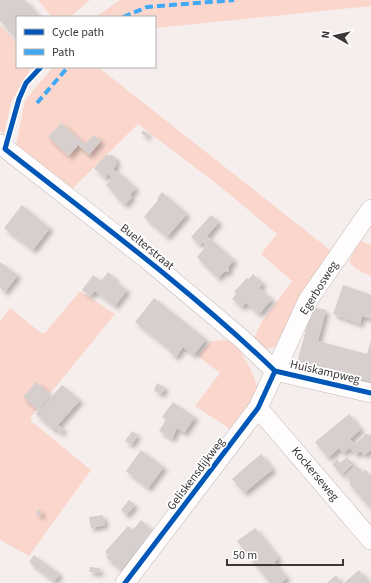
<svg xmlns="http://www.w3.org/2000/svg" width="371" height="583" font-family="'Source Sans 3',sans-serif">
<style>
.green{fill:#fad6cc}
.building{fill:#d6cfce;filter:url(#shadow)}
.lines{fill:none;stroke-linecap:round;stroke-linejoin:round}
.minor-casing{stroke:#c0bab8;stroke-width:20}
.minor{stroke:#fefcfc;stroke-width:19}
.quiet{stroke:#3fa9f5;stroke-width:4;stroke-dasharray:8 4;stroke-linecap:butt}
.cycleway-casing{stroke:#fff;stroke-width:8}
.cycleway{stroke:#0057b8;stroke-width:5}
.labels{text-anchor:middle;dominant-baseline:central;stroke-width:3.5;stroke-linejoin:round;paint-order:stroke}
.street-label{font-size:12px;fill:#3c3736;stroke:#fff}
</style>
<defs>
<filter id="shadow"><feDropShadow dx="3.5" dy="3.5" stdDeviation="2" flood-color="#0004"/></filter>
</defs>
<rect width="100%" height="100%" fill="#f6eeec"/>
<!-- green -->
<path class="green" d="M38 0H90L70 17H52Z
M120 0H371V6L155 28V17H96Z
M0 25 17 43V67H32L11 102 4 135 0 131Z
M53 67H98L334 253 283 341C271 351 265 351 253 340L261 323 292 281 261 254 277 234 222 188 138 124 70 191 16 146 25 100Z
M359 240 371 245V276L356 269 349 262Z
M80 291 115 314 31 417V421L91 470 29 556 0 540V322L10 308 41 333H45Z
M233 340C244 356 253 371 258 390L233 431 195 406 220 373 198 356 211 341Z"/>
<!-- building -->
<path class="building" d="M0 0H25L40 17H17V40L0 21Z
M61 123 85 144 94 135 101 141 89 155 78 145 69 156 48 137Z
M143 130 149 134 146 137 141 133Z
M107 154 109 156 111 154 117 159 115 161 117 164 113 169 116 172 117 171 136 188 130 195 132 197 125 205 115 196 116 194 106 185 112 178 108 174 105 178 94 168Z
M162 192 187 214 167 237 144 217 158 200 157 199Z
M22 205 50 228 33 250 4 228Z
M211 215 219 222 207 236 234 260 229 266V272H224L218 278 197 257 206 246 202 242 200 245 191 237Z
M0 262 18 275 5 292 0 288Z
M108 272 115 278 114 280 127 290 115 306 95 291 90 296 82 290 93 275 101 281Z
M253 274 263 283 259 288 272 299 259 314 246 303 242 307 232 299 236 294 234 292 247 278 249 279Z
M343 285 371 295V319L362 316 360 324 333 314Z
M154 298 206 339 194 355 183 347 176 357 169 352 171 350 135 322Z
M312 307 326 310 318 341 367 354 371 340V382L297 363Z
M36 382 51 395 38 410 23 397Z
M157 383 165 387 162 394 154 391Z
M62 385 80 400 58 425 64 430 61 433 55 428 54 430 36 414Z
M173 402 195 417 184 433 177 428 172 439 159 431 166 420 162 417Z
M349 414 361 429 350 439 355 444 364 436 365 434 371 435V450L364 455 360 451 356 455 350 448 343 453 339 448 328 458 315 442Z
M132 431 138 435 131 445 125 441Z
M141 450 164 467 148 488 126 471Z
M261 454 273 469 244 493 232 479Z
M347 457 353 464 342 475 332 464 337 459 340 463Z
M356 465 363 472 366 470 371 476V509L349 484 351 482 345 475Z
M129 500 135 505 126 515 121 510Z
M38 509 42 512 40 516 36 514Z
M103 515 105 525 91 528 89 517Z
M141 520 153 531 121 570 106 557 108 555 105 552 128 526 133 530Z
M255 528 279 558 274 562 287 578 281 583H270L237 541Z
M34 555 60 574 54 581 29 562Z
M90 567 100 568V573L89 572Z
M359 570 370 583H344Z
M336 575 340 581 338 583H327Z"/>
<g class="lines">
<!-- minor casing -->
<g class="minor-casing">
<path id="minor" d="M0 144 148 260 242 339 275 371
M275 371 371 393
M258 408 371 540
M125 583 258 408 308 300 371 209"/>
</g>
<!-- minor -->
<use href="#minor" class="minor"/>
<!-- quiet -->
<path class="quiet" d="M123 17 147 7 234 0
M37 103 68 67"/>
<!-- cycleway casing -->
<g class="cycleway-casing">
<path id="cycleway" d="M41 67 26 83 19 99 5 149C97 221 191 290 275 371
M275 371 371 393
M125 583 258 408 275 371"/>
</g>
<!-- cycleway -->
<use href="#cycleway" class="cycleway"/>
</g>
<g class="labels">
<!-- street labels -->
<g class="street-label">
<text transform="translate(147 247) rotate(39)">Buelterstraat</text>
<text transform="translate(319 288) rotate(-58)">Egerbosweg</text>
<text transform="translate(325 372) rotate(13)">Huiskampweg</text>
<text transform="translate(196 474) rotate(-53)">Geliskensdijkweg</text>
<text transform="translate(315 474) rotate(50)">Kockerseweg</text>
</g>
</g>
<!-- legend -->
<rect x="16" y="16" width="140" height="52" fill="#ffffff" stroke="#b1afaf"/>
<rect x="24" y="29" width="20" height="6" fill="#0057b8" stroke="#b1afaf"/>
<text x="52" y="36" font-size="12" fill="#3c3736">Cycle path</text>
<rect x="24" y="49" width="20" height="6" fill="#3fa9f5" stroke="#b1afaf"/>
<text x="52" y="56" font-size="12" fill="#3c3736">Path</text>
<!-- north arrow -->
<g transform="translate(335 36) rotate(278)" stroke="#ffffff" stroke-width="3" paint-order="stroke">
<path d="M0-3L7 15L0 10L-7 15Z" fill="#3c3736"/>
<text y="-6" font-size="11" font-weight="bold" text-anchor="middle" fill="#3c3736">N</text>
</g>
<!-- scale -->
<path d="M227 559v6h116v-6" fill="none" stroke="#3c3736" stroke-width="2"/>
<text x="233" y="559" font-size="12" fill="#3c3736" stroke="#ffffff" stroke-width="3" paint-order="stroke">50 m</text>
</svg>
